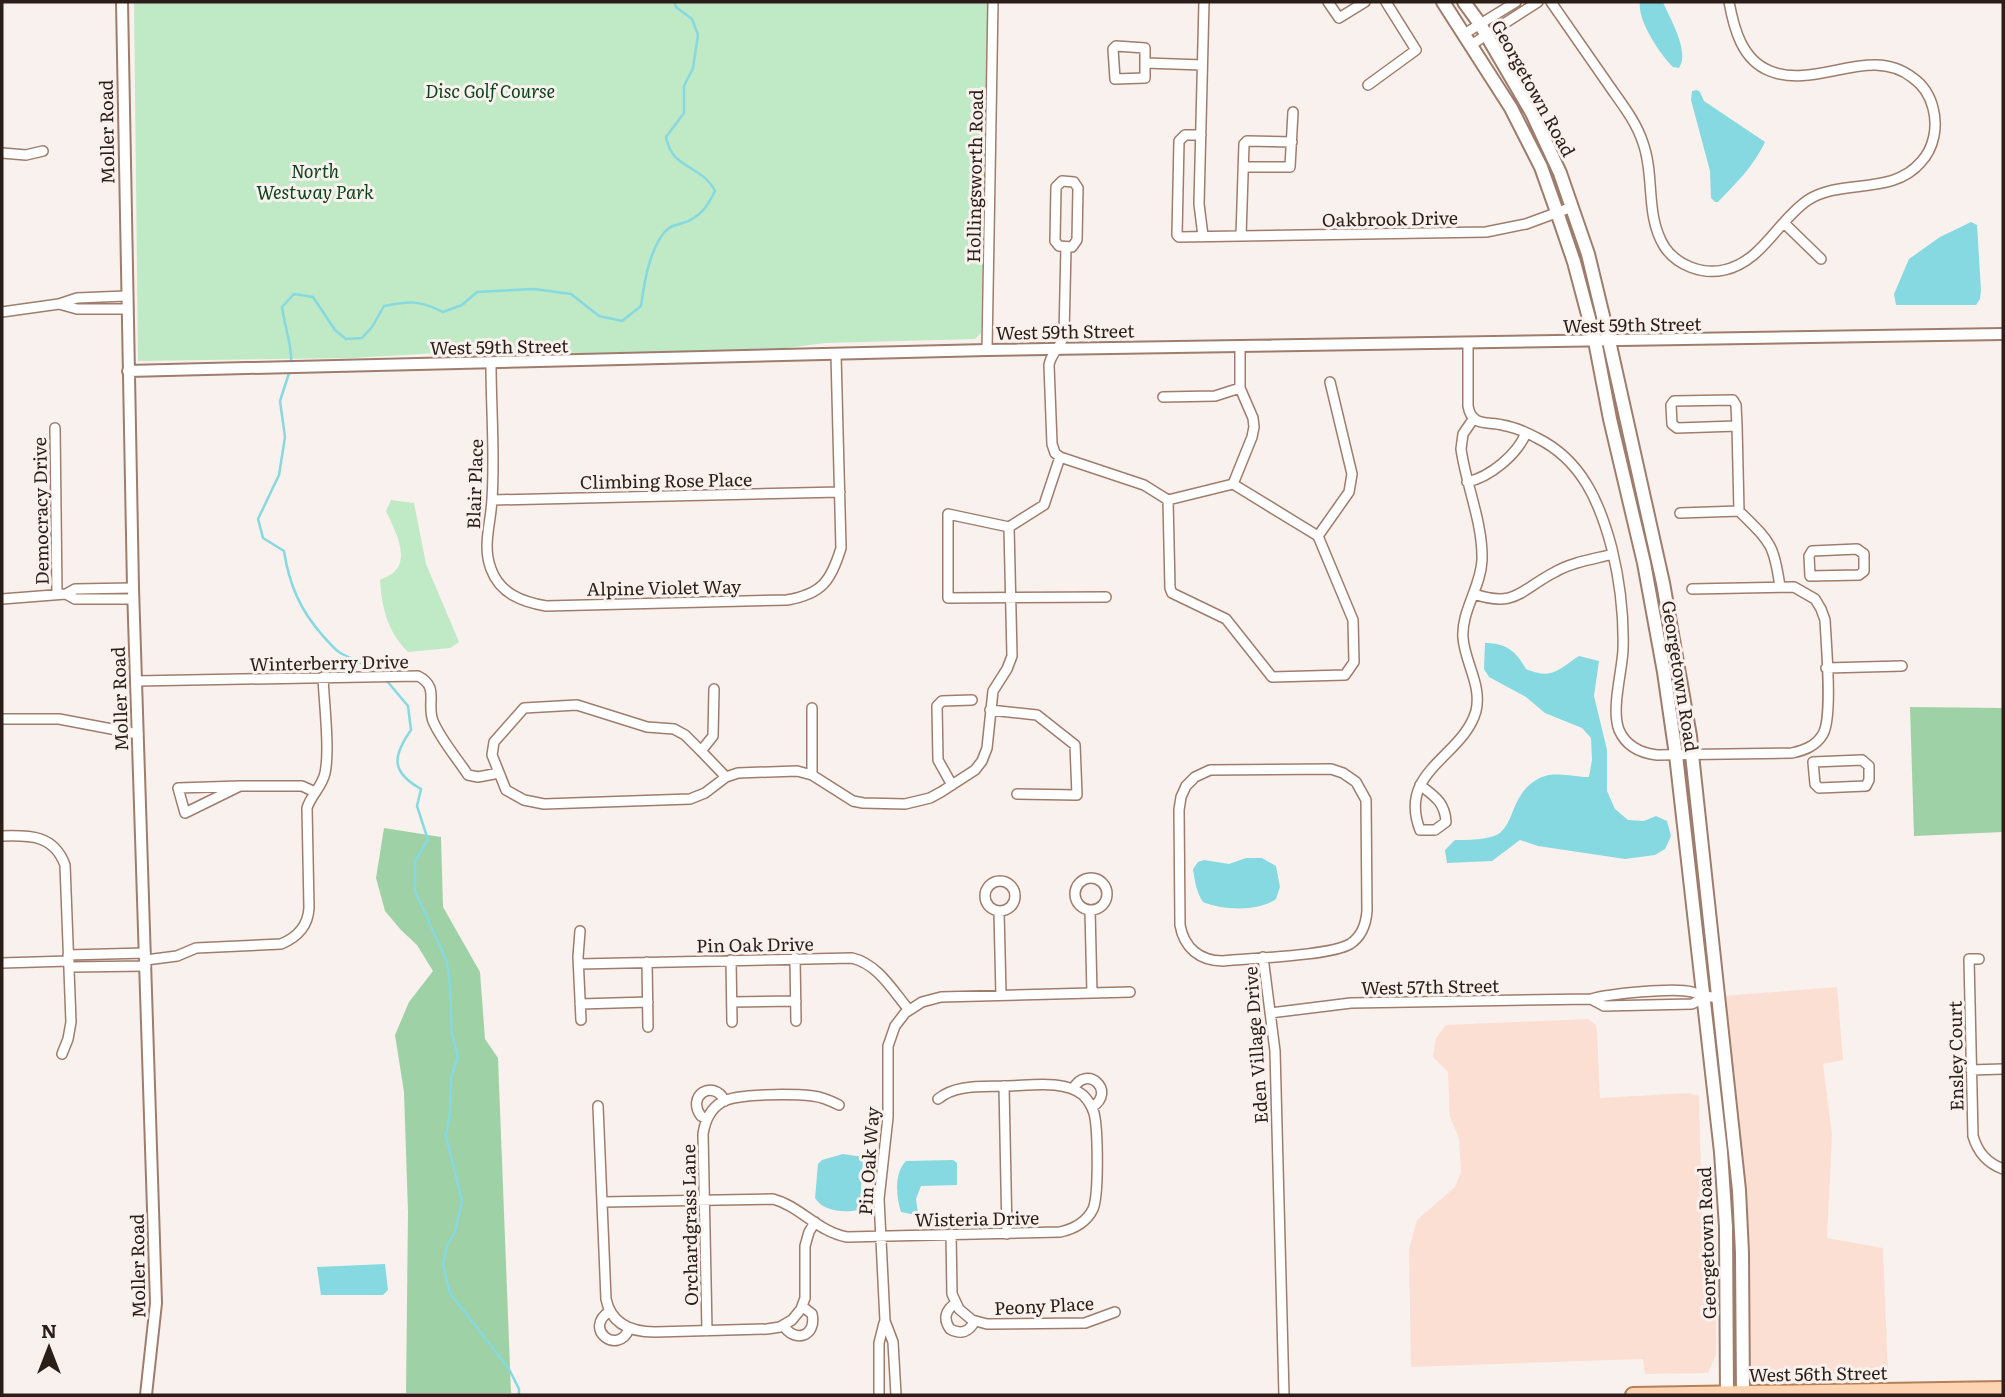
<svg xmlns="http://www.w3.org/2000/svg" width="2005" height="1397" font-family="Literata,serif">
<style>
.built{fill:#fbdfd2}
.green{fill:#c0e9c5}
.forest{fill:#9ed1a5}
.water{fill:#86d9e0}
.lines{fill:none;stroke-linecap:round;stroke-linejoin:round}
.stream{stroke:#86d9e0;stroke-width:2.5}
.minor-casing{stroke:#9f7d6c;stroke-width:12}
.tertiary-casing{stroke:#9f7d6c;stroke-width:14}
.secondary-casing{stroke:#9f7d6c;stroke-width:16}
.primary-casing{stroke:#b48059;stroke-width:18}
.minor{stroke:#fff;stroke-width:9}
.tertiary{stroke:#fff;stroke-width:10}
.secondary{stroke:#fff;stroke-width:12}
.primary{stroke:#fed3b1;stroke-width:14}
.labels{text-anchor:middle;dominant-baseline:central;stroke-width:6;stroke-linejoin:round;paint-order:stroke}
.street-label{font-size:18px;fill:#2b1d17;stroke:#f9f1ed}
.park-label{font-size:18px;font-style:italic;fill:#09441c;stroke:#f9f1ed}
</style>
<rect width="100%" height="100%" fill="#f9f1ed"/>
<!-- built -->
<path class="built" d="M1837 987 1843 1060 1823 1064 1832 1135 1827 1238 1883 1248 1888 1374 1749 1375 1743 1166 1723 996Z
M1588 1019 1596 1025 1597 1033 1600 1098 1689 1093 1699 1096 1702 1215H1716V1355L1708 1373 1645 1374 1643 1359 1411 1367 1409 1249 1417 1220 1455 1187 1461 1172 1459 1138 1450 1117 1448 1072 1433 1057 1436 1038 1446 1025Z"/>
<!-- green -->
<path class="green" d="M134 2H988L981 333 975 339 825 343 786 348 590 354 490 350 352 358 138 361Z
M391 500 414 503 426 564 459 642 450 648 408 652C387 631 382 608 380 580 385 577 392 575 395 571 410 555 393 527 386 511Z"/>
<!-- forest -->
<path class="forest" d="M1910 707 2003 708V832L1914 836Z
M384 828 441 837 443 907 480 972 485 1039 498 1058 511 1393H406L408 1212 404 1092 395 1035 409 1002 433 971 417 945 401 930 385 911 376 878Z"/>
<!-- water -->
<path class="water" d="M1640 2H1663C1670 19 1690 51 1679 68L1673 67C1660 54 1637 20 1640 2Z
M1697 90 1700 92 1704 101 1765 142C1753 167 1737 182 1718 202H1715L1711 198 1710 171 1691 100 1692 91Z
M1971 222 1977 225 1981 290 1980 299 1976 305H1896L1894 294 1909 259 1940 237Z
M1485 643C1506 643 1516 651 1526 669 1553 680 1557 670 1579 656L1599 661 1594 696 1607 750V791L1615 809 1628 820 1644 821 1656 816 1667 821 1671 836 1665 849 1655 855 1625 859 1538 846 1520 840 1492 861 1447 863 1445 850 1455 840C1468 840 1482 840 1494 836 1517 828 1508 789 1545 776 1557 772 1576 777 1589 777L1592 760 1591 738 1582 728 1545 713 1526 697 1489 677 1484 669Z
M1246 858H1262L1276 866 1280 887 1276 899C1259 912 1222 910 1203 902 1196 891 1195 882 1193 869L1198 862 1204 860 1229 864Z
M843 1154 863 1157 860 1205 858 1210C843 1213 823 1211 815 1198L818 1164 822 1160Z
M953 1160 957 1163V1185L921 1186 916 1199 918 1213 916 1215 901 1212C896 1196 894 1173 906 1161Z
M385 1264 388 1290 383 1295H321L317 1267Z"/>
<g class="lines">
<!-- stream -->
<path class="stream" d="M291 363C293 349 284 324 282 307L294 294 313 297 335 330 346 339 362 338 372 327 384 306C409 301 420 300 443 312L462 305 477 292 534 289 571 294 599 316 622 321 641 306C644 284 650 243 669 228 675 224 684 224 690 220 703 214 709 203 715 191 701 164 672 170 666 137L684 113V86L693 68 698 35 692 19 676 7 674 2
M290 370 280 401 285 437 279 475 258 519 263 538 284 551C289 584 300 610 323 636 328 641 333 648 339 652 350 659 362 662 373 670
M387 681 408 706 411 730C392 757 391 772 421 789L417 806 428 840 415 861V891L447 962 450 988 452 1033 458 1057 451 1077 450 1111 446 1136 462 1201 455 1232 447 1246 443 1265 450 1293 509 1369 519 1389V1395"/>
<!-- minor casing -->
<g class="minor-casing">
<path id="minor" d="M1328 2 1339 18 1365 2
M1551 2C1570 29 1589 57 1608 84 1621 103 1636 121 1643 143 1655 176 1645 215 1664 246 1676 265 1702 275 1724 270 1762 262 1778 220 1808 200 1842 178 1892 196 1921 162 1934 148 1938 127 1933 108 1930 96 1923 85 1913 78 1870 44 1817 90 1770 71 1742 60 1734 29 1729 2
M1464 34 1516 2
M1471 45 1538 2
M1116 46 1145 48V78L1115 79 1113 49Z
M1146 63 1202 65
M1368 85 1416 50 1386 2
M1201 135H1185L1179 141 1177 235 1179 237 1486 232 1526 224 1572 207
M2 153 26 155 43 151
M1243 167H1290L1293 112
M1062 181 1074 182 1078 188 1077 240 1072 247 1059 246 1055 241 1056 187Z
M1784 223 1821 259
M1203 236 1199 204 1204 2
M1241 236 1244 144 1247 141 1292 142
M1066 247 1064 335C1061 347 1051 353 1049 365L1052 444 1055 453 1060 457 1144 485 1168 500 1233 484
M59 304 77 309H127
M2 312 59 304 77 298 126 296
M1468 343V406C1469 412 1471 417 1476 420 1482 424 1494 423 1502 425 1514 427 1526 432 1537 438 1582 460 1600 503 1612 549 1620 582 1624 616 1623 650 1622 672 1611 709 1619 730 1626 746 1640 753 1657 755L1792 753C1805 750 1816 746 1823 734 1833 717 1826 643 1825 620L1821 609 1815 599 1794 587 1692 589
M987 350 993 2
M491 364C491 408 495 454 492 499 491 523 482 546 491 569 500 594 523 602 546 606L787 600C822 594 831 581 841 548L836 355
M1163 397 1215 396 1240 388
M1733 400 1736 405 1737 426 1677 428 1672 424 1671 405 1674 401Z
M1737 426 1739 511
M55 428 57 594
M1467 482C1490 477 1517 455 1526 433
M1233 484 1252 437 1254 427 1253 418 1240 388V346
M492 500 840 492
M1168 500 1170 588 1172 593 1226 619 1272 677 1345 675 1354 662 1353 620 1318 536 1233 484
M1680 513 1739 511C1770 542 1774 543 1780 587
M1009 527 948 514V598L1106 597
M1009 527 1044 505 1060 457
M1318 536 1349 492 1352 474 1330 382
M1857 549 1864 554V571L1859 575 1810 576 1809 556 1812 551Z
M66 594 75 599H133
M1474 594C1516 608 1520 590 1555 572 1572 562 1594 559 1613 554
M2 599 66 594 75 589 133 588
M1826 668 1902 666
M136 681 418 676C440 687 426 703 433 721 441 740 457 758 468 775L478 777 499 773
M714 689 713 736 701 751 726 777
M990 710 1037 715 1075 745 1077 795 1017 794
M2 719H59L138 734
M701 751 685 735 674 729 647 727 577 705 524 708 494 742 492 755 506 790 524 800 544 804 690 799 705 793 726 777 738 773 797 771 812 775V708
M1862 760 1869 766V780L1866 786 1819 788 1815 784 1813 762Z
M1331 769 1343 773 1356 782 1366 800 1367 911C1366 924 1361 937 1350 944 1330 956 1250 958 1223 961 1200 961 1184 948 1180 925L1179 810 1181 797 1186 786 1195 777 1210 770Z
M812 775 853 801 863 803 905 804 930 798 941 792 975 770 982 761 987 748 993 691 1007 669 1012 656 1009 527
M952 785 938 760 937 706 942 701 972 700
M1420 785C1434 796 1445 802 1446 822L1435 830H1420C1397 771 1463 757 1476 711 1482 685 1465 663 1463 638 1461 611 1481 587 1482 560 1483 523 1466 485 1461 449L1463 434 1474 418
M240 786 178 788 185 813 240 786H302L315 792
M2 836C30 835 54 835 65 865L71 1022 68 1039 62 1054
M1075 894a16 16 0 1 1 32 0a16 16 0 1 1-32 0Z
M985 896a15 15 0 1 1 30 0a15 15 0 1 1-30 0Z
M1090 910 1092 993
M999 912 1001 995
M580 931 578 957 581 1020
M68 955 145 953
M1263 957 1275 1051 1284 1395
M795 958 796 1021
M1979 959H1969L1973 1136C1978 1153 1987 1163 2003 1169
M146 960 177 956 196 948 281 944C298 937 308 926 309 908L307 808C311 795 322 787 325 773 330 750 324 703 323 677
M731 960 732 1022
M647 962 648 1027
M2 963 69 961
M579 964 852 958C878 964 893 991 909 1010
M69 967 146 966
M1591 999 1604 1006 1692 1004 1704 998
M732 1002 796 1001
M580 1004 648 1002
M1270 1013 1351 1003 1591 999C1608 994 1675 987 1692 992 1703 995 1706 998 1719 997
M1971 1070 2003 1069
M1004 1086 1007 1234
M1073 1089C1087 1063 1117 1092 1092 1107
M598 1106 606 1299C611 1324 631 1332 655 1332L767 1329 780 1327 792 1320 801 1309 805 1298V1246L809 1232 815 1222
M707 1119 701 1116C686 1096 713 1078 725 1101
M602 1202 773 1199C800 1206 818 1232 847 1237L1060 1232C1074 1229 1086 1223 1093 1209 1099 1195 1098 1129 1094 1113 1092 1107 1088 1100 1083 1095 1064 1079 1028 1086 1005 1086 983 1087 956 1084 938 1099
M951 1234 952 1294 959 1309 972 1320 987 1324 1085 1323 1115 1312
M956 1303C945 1310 943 1319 950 1329 961 1335 969 1332 975 1321
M610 1311C582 1329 618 1356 629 1329
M783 1325C795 1344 817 1336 812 1314L802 1306
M707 1331 703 1134C705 1121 710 1109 722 1102 737 1093 794 1094 813 1096 823 1097 831 1101 839 1105
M879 1395V1343L884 1323
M896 1395 893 1342 885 1321 879 1199 888 1117V1046L895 1026 905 1013 922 1002 941 997 1130 992"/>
</g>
<!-- tertiary casing -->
<g class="tertiary-casing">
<path id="tertiary" d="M122 2 133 588 156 1303 146 1395
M128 371 987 350 2003 334"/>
</g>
<!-- secondary casing -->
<g class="secondary-casing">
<path id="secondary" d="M1443 2 1511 108 1541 167 1557 212 1574 262 1595 341 1610 419 1644 563 1664 672 1676 755 1721 1152 1726 1227 1727 1395
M1464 2 1480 24 1532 113 1560 173 1588 254 1609 341 1663 583 1690 736 1739 1190 1742 1253 1743 1395"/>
</g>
<!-- primary casing -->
<g class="primary-casing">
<path id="primary" d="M1633 1395 2003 1389"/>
</g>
<!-- minor -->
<use href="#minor" class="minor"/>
<!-- tertiary -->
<use href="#tertiary" class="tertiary"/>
<!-- secondary -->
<use href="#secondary" class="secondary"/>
<!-- primary -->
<use href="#primary" class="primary"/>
</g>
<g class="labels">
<!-- street labels -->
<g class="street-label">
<text transform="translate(1534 88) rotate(61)">Georgetown Road</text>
<text transform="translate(106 132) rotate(-91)">Moller Road</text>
<text transform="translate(974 176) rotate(-89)">Hollingsworth Road</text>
<text transform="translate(1390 218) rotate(-1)">Oakbrook Drive</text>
<text transform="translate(1632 324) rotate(-1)">West 59th Street</text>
<text transform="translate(1065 331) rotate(-1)">West 59th Street</text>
<text transform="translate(499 346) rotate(-1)">West 59th Street</text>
<text transform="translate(666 480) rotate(-1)">Climbing Rose Place</text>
<text transform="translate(474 484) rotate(-88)">Blair Place</text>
<text transform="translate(40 511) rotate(-91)">Democracy Drive</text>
<text transform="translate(664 587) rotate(-1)">Alpine Violet Way</text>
<text transform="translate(329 662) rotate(-1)">Winterberry Drive</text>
<text transform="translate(1681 676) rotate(81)">Georgetown Road</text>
<text transform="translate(119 699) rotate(-92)">Moller Road</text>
<text transform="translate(755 944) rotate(-1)">Pin Oak Drive</text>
<text transform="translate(1430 986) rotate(-1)">West 57th Street</text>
<text transform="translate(1255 1045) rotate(-94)">Eden Village Drive</text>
<text transform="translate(1955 1056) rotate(-91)">Ensley Court</text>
<text transform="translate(868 1161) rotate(-86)">Pin Oak Way</text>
<text transform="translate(977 1218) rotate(-1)">Wisteria Drive</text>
<text transform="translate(689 1225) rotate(-91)">Orchardgrass Lane</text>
<text transform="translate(1706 1243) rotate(-92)">Georgetown Road</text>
<text transform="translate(137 1266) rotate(-91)">Moller Road</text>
<text transform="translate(1044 1305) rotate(-3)">Peony Place</text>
<text transform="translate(1818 1373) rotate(-1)">West 56th Street</text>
</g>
<!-- park labels -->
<g class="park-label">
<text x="490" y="90">Disc Golf Course</text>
<text x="315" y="170">North<tspan x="315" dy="21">Westway Park</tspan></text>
</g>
</g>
<!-- border -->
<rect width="2005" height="1397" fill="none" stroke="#2b1d17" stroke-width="7"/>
<!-- north arrow -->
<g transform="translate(49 1348)" stroke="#f9f1ed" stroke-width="5" paint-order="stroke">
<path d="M0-5L12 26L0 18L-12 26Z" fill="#2b1d17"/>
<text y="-10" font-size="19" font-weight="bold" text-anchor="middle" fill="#2b1d17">N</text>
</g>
</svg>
